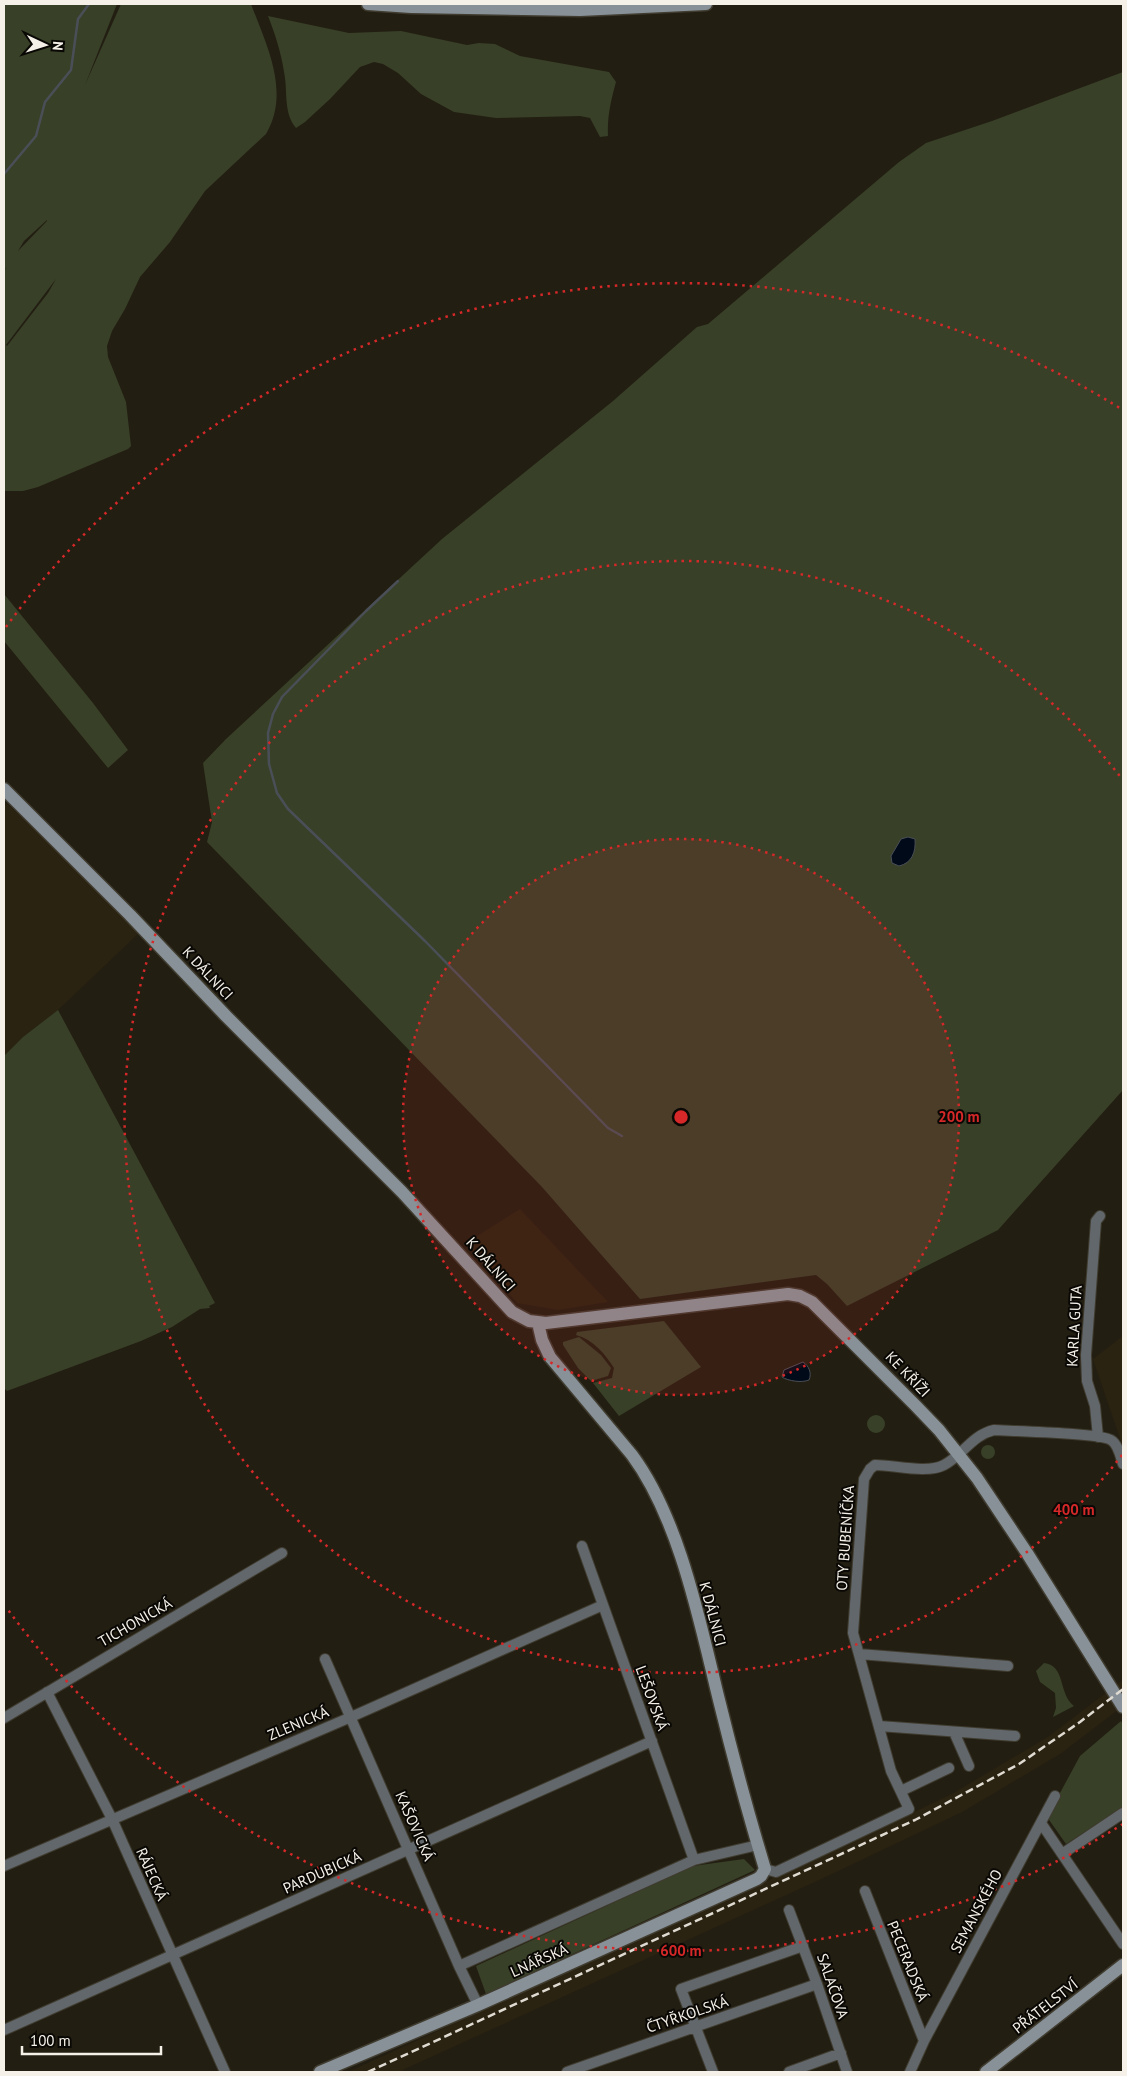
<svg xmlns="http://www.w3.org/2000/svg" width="1127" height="2076" font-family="'PT Sans',sans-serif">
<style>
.built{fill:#2b2311}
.green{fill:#384028;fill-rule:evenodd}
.water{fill:#000a18;stroke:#4a4f57}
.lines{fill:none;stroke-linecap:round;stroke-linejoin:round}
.stream{stroke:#4a4f57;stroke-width:2.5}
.street-casing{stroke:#403c30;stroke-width:12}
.secondary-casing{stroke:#403c30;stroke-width:15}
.street{stroke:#61676b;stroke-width:10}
.secondary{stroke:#879197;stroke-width:12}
.rail{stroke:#dfdbd2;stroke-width:2.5;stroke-dasharray:8 4;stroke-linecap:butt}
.ring{fill:none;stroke:#d62828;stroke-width:2.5;stroke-dasharray:2.5 5}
.labels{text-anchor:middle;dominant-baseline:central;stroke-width:4;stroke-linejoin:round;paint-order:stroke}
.street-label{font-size:15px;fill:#f5f1e9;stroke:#0a0805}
.centre{fill:#d62828;stroke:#0a0805;stroke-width:2.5}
.ring-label{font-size:15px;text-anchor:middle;font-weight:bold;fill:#d62828;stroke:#0a0805;stroke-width:4;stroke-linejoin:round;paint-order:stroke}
</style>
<rect width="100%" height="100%" fill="#231e12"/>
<!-- built -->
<path class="built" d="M7 804 53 845 141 931 58 1010 23 1037 4 1056V806Z
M520 1209 608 1302 558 1310 517 1303 466 1243Z
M1123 1336V1447L1093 1359Z
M1123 1680V1706L1060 1754 962 1812 819 1880 398 2072H348L811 1861 952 1794 1048 1737Z"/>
<!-- green -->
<path class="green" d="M4 4H117L85 85 121 4H251C266 44 291 92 266 134L205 191 170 242 140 277 125 309 112 331 107 346 108 357 126 402 131 446 128 449 38 487 23 491H4V271L7 267 4 270ZM47 220V221L18 251 24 241ZM56 279 48 293 7 346 6 345Z
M268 16 349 33 401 31 467 45 479 43 495 44 520 56 609 72 616 82C611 100 607 117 608 136L600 137 590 118 580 116 496 118 454 112 421 94 398 73 383 64 374 62 360 67 330 99 305 122 296 128C283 113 288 90 284 72 281 52 275 34 268 16Z
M1123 72V1090L998 1230 847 1306 827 1284 816 1275 640 1299 542 1187 207 842 212 822 203 763 226 739 442 539 613 401 697 327 708 324 899 162 926 143 992 121Z
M4 594 93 703 128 750 108 768 4 641Z
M58 1010 215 1303 209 1306 210 1308 200 1309 172 1327 141 1341 7 1391 4 1388V1056L23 1037Z
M664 1321 701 1367 619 1416 593 1383 612 1378 614 1368C605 1354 594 1340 576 1335L577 1332Z
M579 1337 601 1355 611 1368 608 1376 591 1381 578 1368 563 1345V1342Z
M867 1424a9 9 0 1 1 18 0a9 9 0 1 1-18 0Z
M981 1452a7 7 0 1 1 14 0a7 7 0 1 1-14 0Z
M1044 1663C1066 1665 1058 1694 1074 1706L1053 1717 1056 1708 1055 1693 1040 1682 1036 1671Z
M1121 1721 1123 1725V1807L1066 1844 1047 1817 1080 1756Z
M744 1859 755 1870 486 1994 476 1966 693 1866Z"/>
<!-- water -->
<path class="water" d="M908 837 915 839C916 852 912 863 899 866L892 863 891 856 901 839Z
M803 1362C809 1366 812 1373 809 1380 802 1383 788 1381 782 1377L784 1370Z"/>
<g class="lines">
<!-- stream -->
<path class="stream" d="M4 174 36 136 45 102 71 70 78 19 89 4
M398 581 366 611 282 697 273 714 268 733 269 764 277 793 288 809 425 941 608 1128 622 1136"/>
<!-- street casing -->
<g class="street-casing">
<path id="street" d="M1098 1437 1095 1406 1087 1381 1086 1355 1096 1221 1100 1216
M582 1546 694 1860
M859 1654 1008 1666
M325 1659 459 1966 478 2005
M47 1692 112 1819 225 2072
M4 1718 282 1553
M879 1726 1015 1736
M954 1732 969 1766
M901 1791 949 1768
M1041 1823 1123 1944
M1062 1854 1123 1813
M4 1866 351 1717 603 1605
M765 1869 776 1872 909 1809 891 1771 853 1633 864 1479 870 1469 875 1465C894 1465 927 1474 944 1465 963 1455 972 1435 994 1430 1012 1431 1101 1433 1111 1440 1118 1444 1121 1458 1123 1464
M865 1891 924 2041
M789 1910 817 1984 847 2072
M459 1966 694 1860 758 1845
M4 2030 652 1741
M567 2072 817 1984
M713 2072 681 1989 803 1946
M789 2072 841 2053
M910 2072 924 2041 1055 1796"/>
</g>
<!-- secondary casing -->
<g class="secondary-casing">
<path id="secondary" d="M368 4 411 7 580 10 706 4
M4 789 130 915 226 1016 402 1192 512 1312 529 1321 546 1323 788 1294 800 1296 812 1302 915 1405 939 1430 977 1478 1027 1553 1123 1707
M320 2072 478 2005 757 1879 761 1876 765 1869C748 1813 733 1757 719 1700 700 1623 680 1520 632 1455L550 1357 542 1340 538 1323
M986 2072 1123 1965"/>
</g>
<!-- street -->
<use href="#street" class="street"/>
<!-- secondary -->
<use href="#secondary" class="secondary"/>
<!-- rail -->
<path class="rail" d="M368 2072 915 1820 1019 1764 1080 1722 1123 1689"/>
</g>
<!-- distance rings -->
<circle cx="681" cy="1117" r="278" fill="#d62828" fill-opacity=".12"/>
<g class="ring">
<circle cx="681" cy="1117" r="278"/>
<path d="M1122 1455A556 556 0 1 1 1122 779"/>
<path d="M1123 1824A834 834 0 0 1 6 1607M6 627A834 834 0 0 1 1123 410"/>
</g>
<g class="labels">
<!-- street labels -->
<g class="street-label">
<text transform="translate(208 973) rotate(47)">K DÁLNICI</text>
<text transform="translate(491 1264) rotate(49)">K DÁLNICI</text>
<text transform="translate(1074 1326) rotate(-87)">KARLA GUTA</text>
<text transform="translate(908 1374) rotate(46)">KE KŘÍŽI</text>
<text transform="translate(845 1538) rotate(-86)">OTY BUBENÍČKA</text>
<text transform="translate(713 1614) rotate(75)">K DÁLNICI</text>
<text transform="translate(135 1622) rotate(-30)">TICHONICKÁ</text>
<text transform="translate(652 1698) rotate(70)">LEŠOVSKÁ</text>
<text transform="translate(298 1723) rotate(-23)">ZLENICKÁ</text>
<text transform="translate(415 1826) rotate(66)">KAŠOVICKÁ</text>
<text transform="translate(322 1872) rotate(-24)">PARDUBICKÁ</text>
<text transform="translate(152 1874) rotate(66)">RÁJECKÁ</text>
<text transform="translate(976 1911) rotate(-62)">SEMANSKÉHO</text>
<text transform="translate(539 1960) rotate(-24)">LNÁŘSKÁ</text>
<text transform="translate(908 1961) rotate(68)">PECERADSKÁ</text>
<text transform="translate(833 1986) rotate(71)">SALAČOVA</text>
<text transform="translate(1045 2006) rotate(-38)">PŘÁTELSTVÍ</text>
<text transform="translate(687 2014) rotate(-19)">ČTYŘKOLSKÁ</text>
</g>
</g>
<circle cx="681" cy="1117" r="8" class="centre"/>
<g class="ring-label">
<text x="959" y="1122">200 m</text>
<text x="1074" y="1515">400 m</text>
<text x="681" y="1956">600 m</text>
</g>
<!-- border -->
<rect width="1127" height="2076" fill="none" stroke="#f5f1e9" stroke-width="10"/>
<!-- north arrow -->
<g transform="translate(45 45) rotate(94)" stroke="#0a0805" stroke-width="4" paint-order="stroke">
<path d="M0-4L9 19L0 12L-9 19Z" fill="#f5f1e9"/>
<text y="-8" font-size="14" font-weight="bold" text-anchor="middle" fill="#f5f1e9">N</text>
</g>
<!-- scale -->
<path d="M22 2046v8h139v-8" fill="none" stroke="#f5f1e9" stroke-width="2.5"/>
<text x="30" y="2046" font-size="15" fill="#f5f1e9" stroke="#0a0805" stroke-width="4" paint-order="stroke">100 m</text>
</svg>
